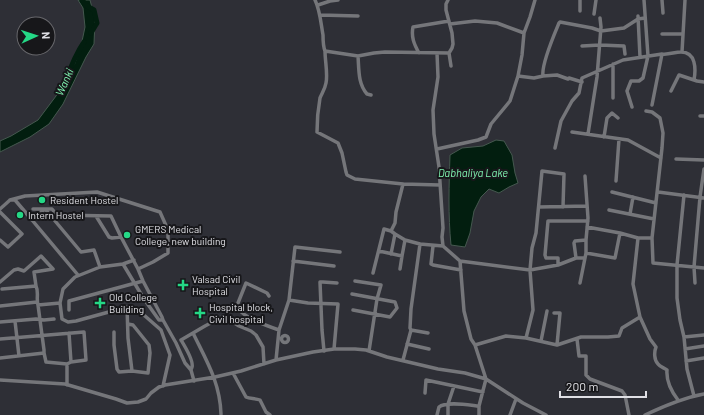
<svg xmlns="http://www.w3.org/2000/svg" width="704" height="415" font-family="Barlow,sans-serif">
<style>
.water{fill:#021e0f;stroke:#45584f}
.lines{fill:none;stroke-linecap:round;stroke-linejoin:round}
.river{stroke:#021e0f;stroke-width:5}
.minor{stroke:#75767a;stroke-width:3.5}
.poi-dot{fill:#24d886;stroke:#17171a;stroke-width:1.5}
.labels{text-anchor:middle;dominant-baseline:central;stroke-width:4;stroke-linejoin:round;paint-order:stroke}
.poi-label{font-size:10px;fill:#e0e0e5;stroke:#17171a;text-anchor:start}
.water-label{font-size:11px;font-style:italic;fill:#80f5b2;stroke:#17171a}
</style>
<rect width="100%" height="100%" fill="#2e2f36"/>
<!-- water -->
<path class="water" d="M78 0H90L95 19 94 44 86 57 63 104 49 124 30 137 0 152V141L11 136 38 120 56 96 75 63 81 46 85 27 83 8Z
M496 140 504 141 512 155 515 173 518 183 509 187 499 193 489 189 481 197 474 211 470 233 465 247 451 245C448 215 449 185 450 155L462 148 483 146Z"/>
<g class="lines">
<!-- river -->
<path class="river" d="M82 0 87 6 94 10 97 23 91 33
M66 80C71 66 76 54 84 42"/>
<!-- minor -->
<path class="minor" d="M315 0C320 10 321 24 323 35 323 41 323 46 325 51 325 61 328 74 326 83 325 89 322 93 320 98 318 109 317 121 317 132L338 143 342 153 346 172 347 175 355 179 403 184 440 185
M448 0 446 4V10L452 33 453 44 452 48 449 53 451 66
M535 0 530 17 524 33 522 55 518 76 534 78 543 76 557 75 568 79 569 78 582 82
M662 0 663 13
M318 5 330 1 338 0
M580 11V0
M594 14 596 0
M320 15 358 16
M638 16 640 57
M450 24 475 21 497 23 524 33
M662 34H683
M582 46 600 45 624 46 625 54
M325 51 358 56 374 53 385 52 449 53
M682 52 685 0
M419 53C414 44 411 37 413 27L449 21
M437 53 438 77 433 110 434 134 439 167 443 228 442 237 443 246 460 261 530 270 558 265 576 258H585
M358 56C359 70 358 84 367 94L371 95
M613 64V98
M543 76C541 65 554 35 559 23L560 22 592 28 601 31 624 28 638 19 645 18
M671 91 679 75 694 80
M652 105 662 54
M632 107 627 91 631 81H639L643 78 648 56 644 0
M646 111 652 112 660 118 663 133 662 148 652 238 653 263 704 268
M700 116H704
M572 132 628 140 661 158
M588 134 597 77 601 27 600 18
M604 137 607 118 612 113 618 118
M555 148 561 121 572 101 579 93 582 78 623 60 662 54C668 55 675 52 681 52 696 52 696 69 694 80L697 81 704 82
M437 149 478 140 486 137 491 124 510 101 518 76
M676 159 704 160
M616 181 619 139
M612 192 656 203
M658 192 704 198
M684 195 677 265V298L680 320 684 337 687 369 694 396
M10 200 25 196 97 192 160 212 168 230V253L153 262 138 269
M539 207 587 206
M0 209 10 200H15L32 220
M33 209H52L57 215 111 216 121 237
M609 210 654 219
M0 212 22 234 8 247 0 240
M630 214 633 197
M96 216 109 237 112 238 121 237 138 269 143 281 162 317 163 320 176 343 185 363 191 370 194 381
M587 227 620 233 638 238H652
M391 231 395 234 391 254
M395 234 405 240
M638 238 633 284 640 317 650 339 656 347C654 352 654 360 658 364 660 367 665 368 667 370 666 382 671 391 678 400
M420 244 443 246
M433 246 431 264 433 265 461 270
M379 251 402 256 400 269
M586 253 615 258 620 233
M402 256 405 240 420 244 411 309 410 328 411 330 403 360
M576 258 574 243 575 241 586 240
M134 260 123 264 100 267 75 277 63 289 60 303 62 319 68 322 76 321 127 307 145 316 161 330 170 355 163 386
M293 261 334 266
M460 261 464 311 471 339 475 345 486 379 479 406V415
M123 264 144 299 159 320H163
M558 265V258H546L545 255 548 221H588
M373 273 384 229 391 231 395 223 396 212 403 184
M78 275 32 220 45 209 81 252 94 250 100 267
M355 281 381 285 377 299 369 351
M0 282 14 270 18 269 24 271 41 256 53 269 34 272 36 286
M580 283 586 253V240L588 218 585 176
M695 283 694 267 700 197 704 169
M352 294 395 302 397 308 390 317 353 310
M269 296 267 293 246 283 238 303 237 308C245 318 267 326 279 330
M289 300 308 303 338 304 334 349
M38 305 60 303
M0 306 37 302
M127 307 128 338 132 371
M69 310V301L143 281
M554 313H560L557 345
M15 321 19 356
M0 322 36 319 44 320 54 319
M411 330 428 333
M114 332V345L117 369 119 372 132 371 148 373 150 353 149 345 133 325 128 324
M69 333 71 362
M193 333C206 360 220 382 221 414
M281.5 339a3.5 3.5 0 1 1 7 0a3.5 3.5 0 1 1-7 0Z
M684 337 704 335
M526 338 533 310 530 270 532 248 536 233 542 171 564 174 563 207
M0 339 84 332 86 360 71 362 67 364 46 362 44 353
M577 339 579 356H586V375L590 379 622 391 625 395 629 415
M541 341 547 311
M407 344 429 349
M475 345 506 336 526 338 557 345 581 337H608L619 336 622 328 640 317
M685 349 704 346
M324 351 322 330 320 282H323L337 283
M0 358 44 353V350L38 305C36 299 39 292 36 286L2 289
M276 360 279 330 289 300 295 247 340 252
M686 361 704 358
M67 364V385
M191 370C191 369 192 368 192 367 194 361 184 345 181 340L205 326 222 317H225L239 326 251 331 256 335 263 347 264 364
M233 373 246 397C250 399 255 398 260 400L266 412 270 415
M0 380 65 384 116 399 127 403 138 402 146 399 151 393 159 387 165 385 215 377 241 371 276 360 313 352 334 349H355L366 350 387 357 438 369 465 373 486 379 523 403 546 415
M425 393 426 380 483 392
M437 415 439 407C446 401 469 405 479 406
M448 415V404L454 386
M510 415 516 399
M645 415C664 406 683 398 704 394"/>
</g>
<!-- markers -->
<g class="poi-dot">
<circle cx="42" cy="200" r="4"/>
<circle cx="20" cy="215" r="4"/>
<circle cx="127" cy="235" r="4"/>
<path d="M181 279h4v4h4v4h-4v4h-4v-4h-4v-4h4z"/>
<path d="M98 297h4v4h4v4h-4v4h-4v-4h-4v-4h4z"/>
<path d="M198 307h4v4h4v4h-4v4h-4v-4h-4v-4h4z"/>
</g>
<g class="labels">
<!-- poi labels -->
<g class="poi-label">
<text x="50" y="200">Resident Hostel</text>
<text x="28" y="215">Intern Hostel</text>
<text x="135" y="229">GMERS Medical<tspan x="135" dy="12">College, new building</tspan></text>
<text x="192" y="279">Valsad Civil<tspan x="192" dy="12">Hospital</tspan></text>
<text x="109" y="297">Old College<tspan x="109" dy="12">Building</tspan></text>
<text x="209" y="307">Hospital block,<tspan x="209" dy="12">Civil hospital</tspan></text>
</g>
<!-- water labels -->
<g class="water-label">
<text transform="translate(64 82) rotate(-66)">Wanki</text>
<text x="473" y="172">Dabhaliya Lake</text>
</g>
</g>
<!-- north arrow -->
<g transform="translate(36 36) rotate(87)"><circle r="19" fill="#17171a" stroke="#67676b"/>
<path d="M0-3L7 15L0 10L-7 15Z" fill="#24d886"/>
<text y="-6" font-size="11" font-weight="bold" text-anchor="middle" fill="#e0e0e5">N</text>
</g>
<!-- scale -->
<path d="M560 391v6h86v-6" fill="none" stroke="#e0e0e5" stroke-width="2"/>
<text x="566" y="391" font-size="12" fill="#e0e0e5" stroke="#17171a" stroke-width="3" paint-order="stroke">200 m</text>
</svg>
